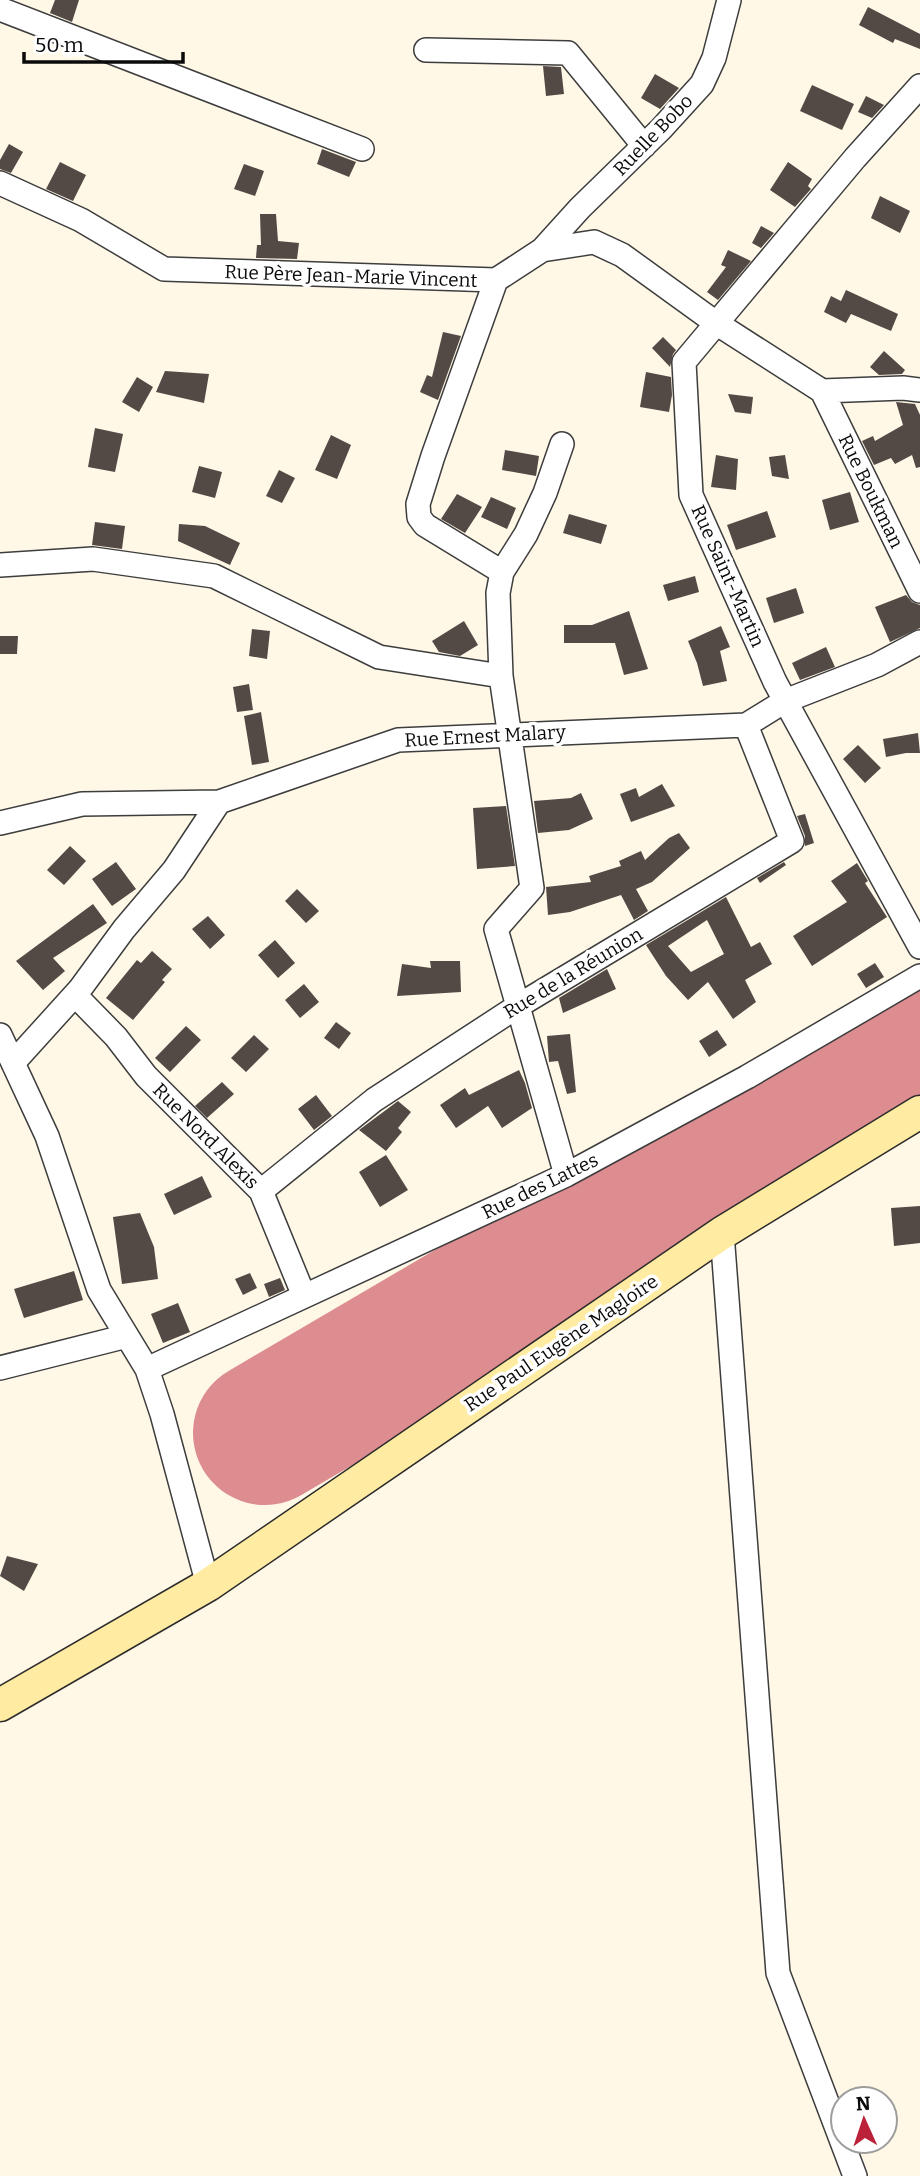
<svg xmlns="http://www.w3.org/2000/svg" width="920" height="2176" font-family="Bitter,serif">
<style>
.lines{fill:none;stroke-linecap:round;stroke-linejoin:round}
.runway{stroke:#dd8c90;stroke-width:144}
.building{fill:#534a46;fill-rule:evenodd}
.minor-casing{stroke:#3d3d3d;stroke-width:26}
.secondary-casing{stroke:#2c2c2c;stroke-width:35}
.minor{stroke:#fff;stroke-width:23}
.secondary{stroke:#ffeca2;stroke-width:32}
.labels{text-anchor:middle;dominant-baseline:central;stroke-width:7;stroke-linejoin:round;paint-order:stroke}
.street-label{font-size:19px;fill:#0a0a0a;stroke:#fff}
</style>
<rect width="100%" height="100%" fill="#fff8e7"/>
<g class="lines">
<!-- runway -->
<path class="runway" d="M265 1433 920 1049"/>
</g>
<!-- building -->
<path class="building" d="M55 0H79L72 22 50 13Z
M868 7 920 34V49L895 39 893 43 859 25Z
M543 66 561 67 564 94 546 96Z
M655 74 679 88 660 109 641 98Z
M812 85 854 104 842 130 800 111Z
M866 96 884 105 872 118 858 112Z
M9 144 23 152 11 173 0 169V160Z
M322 149 356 162 349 177 317 164Z
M60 162 86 175 73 201 46 189Z
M788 162 812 179 808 186 811 189 795 207 770 190Z
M244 164 264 171 255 196 234 189Z
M880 196 910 211 900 233 871 218Z
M260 214H276L278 241 299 243 297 259 256 258 257 245H261Z
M761 226 774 233 761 248 752 243Z
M728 250 751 261 718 300 707 292 726 267 721 265Z
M846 290 898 314 891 331 851 314 846 323 824 312 831 296 841 301Z
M443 332 461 336 438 400 420 392 427 375 432 377Z
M663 337 676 350 673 354 670 367 652 348Z
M884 351 905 370 902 374 879 375 870 367Z
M165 371 209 374 204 403 156 392Z
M646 372 671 377 672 395 669 412 640 407Z
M137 377 153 387 139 412 122 402Z
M728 394 753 397 751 414 735 412Z
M896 402 915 404 920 415V467L916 468 912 455 895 464 891 458 874 465 862 441 873 436 875 441 903 425Z
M95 428 123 434 115 472 88 467Z
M331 435 351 445 337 479 315 470Z
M505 450 539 456 536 476 502 470Z
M716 455 738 459 736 490 711 487Z
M785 455 789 479 772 476 769 457Z
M199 466 222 472 215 498 192 492Z
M279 470 295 478 282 503 266 496Z
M850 492 859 522 830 530 822 500Z
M457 494 482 507 465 533 441 519Z
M491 497 516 508 507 529 481 517Z
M767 511 776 537 736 550 727 525Z
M569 514 607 525 601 544 563 533Z
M95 522 125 526 122 549 92 545Z
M179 524 205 526 240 543 230 565 178 541Z
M695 576 699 592 668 601 663 585Z
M796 588 804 613 774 623 766 598Z
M906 595 912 602 920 605V628L890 642 875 607Z
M629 611 648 669 624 675 615 643H564V625H592Z
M464 621 478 645 460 656 439 652 432 641Z
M721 626 730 647 720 651 727 681 703 686 697 663 688 641Z
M252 629 270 631 267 659 249 656Z
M0 636H18L17 654H0Z
M826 647 835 667 800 680 792 663Z
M249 684 253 710 237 712 233 687Z
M261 712 269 762 252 765 244 716Z
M918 733 920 753H906L886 757 883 739Z
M858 745 881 768 865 783 843 759Z
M662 784 675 806 631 822 620 794 636 788 639 797Z
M581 793 593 819 569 830 538 833 534 801 571 798Z
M506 806 515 866 477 869 473 808Z
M805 814 814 843 805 846V836L797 816Z
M679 833 690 848 652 882 636 889 648 911 634 920 621 895 570 912 548 915 546 887 591 882 589 876 621 866 619 861 641 851 645 860 669 838Z
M70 846 86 861 64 885 47 870Z
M116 862 136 889 112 906 92 879Z
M784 862 786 865 760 883 757 878Z
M857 863 868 881 865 883 887 917 812 966 793 936 847 902 831 881Z
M297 889 319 911 306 923 285 901Z
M726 897 751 947 760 942 772 964 745 980 756 1002 733 1019 708 982 688 1000 666 976 646 945ZM707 920 724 954 691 972 668 946Z
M93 904 107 923 53 958 65 971 43 990 16 961Z
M208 916 225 935 210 949 192 929Z
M275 940 295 963 278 978 258 955Z
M152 951 172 969 162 980 165 982 133 1020 106 998 137 960 141 963Z
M430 961H460L461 992 397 996 402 964 431 968Z
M875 963 884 977 866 988 857 974Z
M607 969 616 989 563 1013 559 998Z
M304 984 319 1002 300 1018 285 1000Z
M336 1022 351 1033 339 1049 324 1038Z
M186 1026 201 1040 170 1072 155 1058Z
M717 1030 727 1045 709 1057 699 1041Z
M570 1034 576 1092 567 1094 558 1061 549 1062 547 1036Z
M254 1035 269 1049 246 1072 231 1058Z
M519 1070 525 1083 532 1108 502 1128 488 1106 456 1128 440 1105 465 1088 469 1095Z
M222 1082 234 1094 207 1118 195 1106Z
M316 1095 332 1116 314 1130 298 1109Z
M398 1101 411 1112 398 1128 402 1132 386 1151 359 1130Z
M386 1155 408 1190 380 1207 359 1172Z
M202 1176 212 1197 174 1215 164 1194Z
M920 1206V1243L894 1246 891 1208Z
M140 1213 154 1247 158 1279 122 1284 113 1217Z
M74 1271 83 1300 24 1318 14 1289Z
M250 1273 257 1288 243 1295 235 1279Z
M280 1278 285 1290 269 1297 264 1284Z
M178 1303 190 1332 163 1343 151 1314Z
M7 1556 38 1564 24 1591 0 1576Z"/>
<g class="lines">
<!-- minor casing -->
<g class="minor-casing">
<path id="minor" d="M0 9 362 149
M426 50 568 53 644 146
M920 86 855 158 684 362 691 495 775 682 920 947
M0 183 81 220 164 269 496 280 542 250 594 242 622 255 716 323 822 391 903 388 920 390
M542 250 580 208 661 129 702 84 714 58 729 0
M496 280 433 456 418 504 419 517 425 525 502 572
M822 391 920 591
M0 565 93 559 214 576 379 657 501 676 532 888 496 929 566 1175
M501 676 498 593 502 572 526 534 545 493 562 444
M0 823 82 804 219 802 398 740 746 725 785 701 877 665 920 642
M75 995 116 1037 146 1076 261 1191 304 1296
M0 1035 47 1136 99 1290 147 1369 162 1414 208 1585
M13 1063 80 989 124 929 174 870 219 802
M261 1191 374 1100 518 1006 792 841 746 725
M722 1233 778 1973 855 2176
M0 1368 127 1336
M147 1369 566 1175 747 1077 920 976"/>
</g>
<!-- secondary casing -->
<g class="secondary-casing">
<path id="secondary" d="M0 1705 208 1585 722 1233 920 1112"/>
</g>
<!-- minor -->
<use href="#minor" class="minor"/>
<!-- secondary -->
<use href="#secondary" class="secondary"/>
</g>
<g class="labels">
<!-- street labels -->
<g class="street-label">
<text transform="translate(653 135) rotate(-46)">Ruelle Bobo</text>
<text transform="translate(351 276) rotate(2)">Rue Père Jean-Marie Vincent</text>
<text transform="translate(871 491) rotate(64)">Rue Boukman</text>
<text transform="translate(728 576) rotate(66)">Rue Saint-Martin</text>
<text transform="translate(485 736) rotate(-3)">Rue Ernest Malary</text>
<text transform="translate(573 973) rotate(-31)">Rue de la Réunion</text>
<text transform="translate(206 1136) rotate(45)">Rue Nord Alexis</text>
<text transform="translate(540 1186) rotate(-26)">Rue des Lattes</text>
<text transform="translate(561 1343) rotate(-34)">Rue Paul Eugène Magloire</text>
</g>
</g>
<!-- north arrow -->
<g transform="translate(864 2120) rotate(357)"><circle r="33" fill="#ffffff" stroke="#9d9d9d" stroke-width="2"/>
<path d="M0-5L12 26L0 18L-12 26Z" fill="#bb2138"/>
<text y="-10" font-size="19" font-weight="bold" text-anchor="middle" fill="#0a0a0a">N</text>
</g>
<!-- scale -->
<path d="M24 52v10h159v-10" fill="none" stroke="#0a0a0a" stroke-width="3.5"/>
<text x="35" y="52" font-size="21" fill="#0a0a0a" stroke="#ffffff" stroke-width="5" paint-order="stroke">50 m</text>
</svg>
